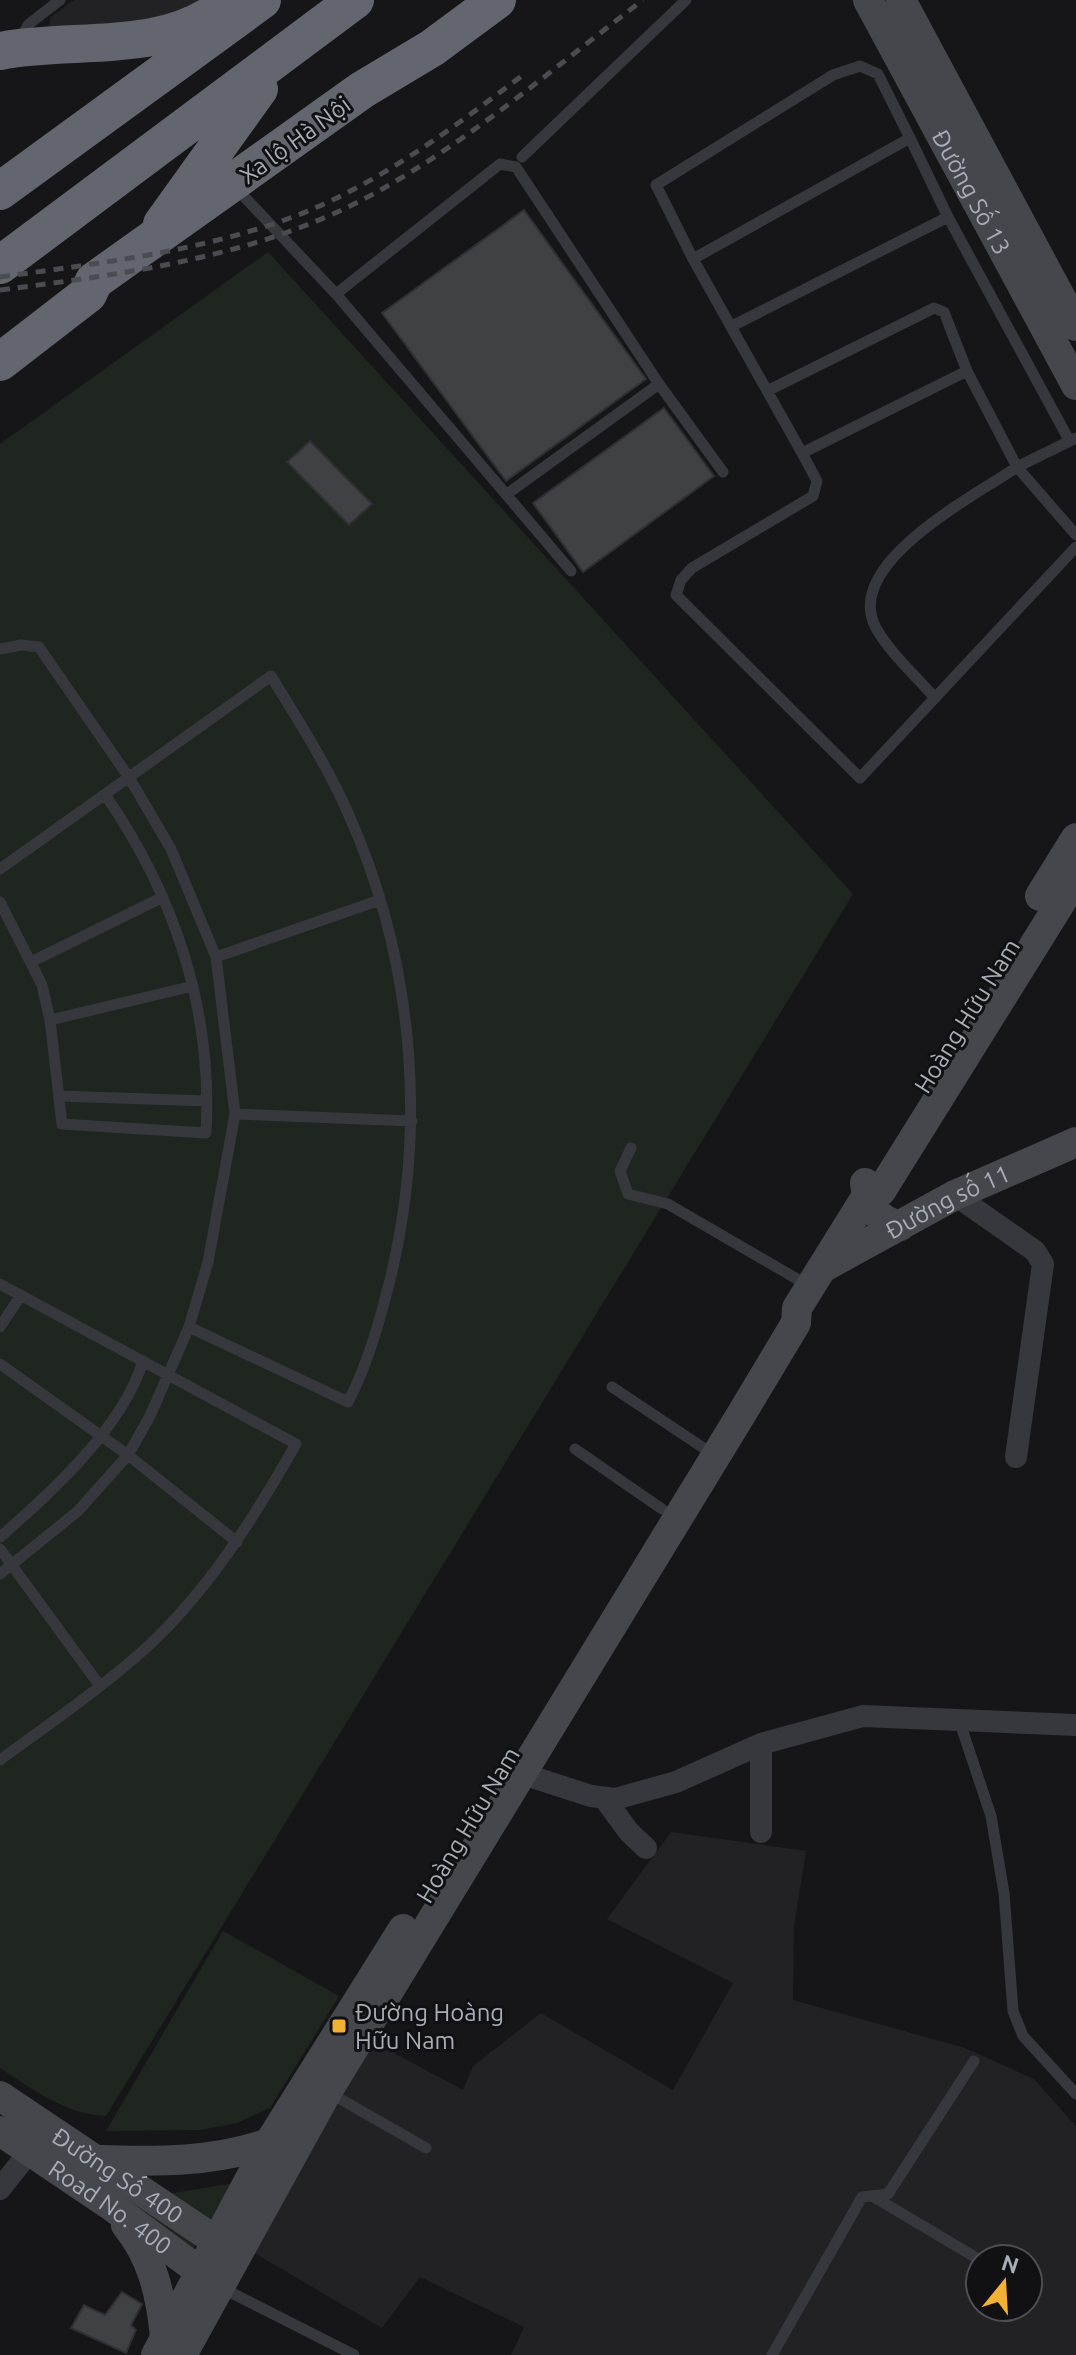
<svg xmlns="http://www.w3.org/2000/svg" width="1076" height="2355" font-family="Ubuntu,sans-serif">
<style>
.built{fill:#222225;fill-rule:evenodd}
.green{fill:#1e261f}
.building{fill:#404145;stroke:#303034;stroke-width:2}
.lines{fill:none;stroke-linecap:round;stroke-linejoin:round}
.lane{stroke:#37383d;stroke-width:11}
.street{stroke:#37383d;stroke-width:22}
.secondary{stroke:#45474d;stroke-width:30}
.highway{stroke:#63666e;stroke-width:38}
.rail{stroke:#4a4c52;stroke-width:5;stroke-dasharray:10 8;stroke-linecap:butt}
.poi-dot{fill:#f2b134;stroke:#111113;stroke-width:3}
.labels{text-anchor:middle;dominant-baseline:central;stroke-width:6;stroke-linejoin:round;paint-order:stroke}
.street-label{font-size:24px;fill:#a8adb8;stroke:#111113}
.poi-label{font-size:24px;fill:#a8adb8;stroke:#111113;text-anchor:start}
</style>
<rect width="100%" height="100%" fill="#161618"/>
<!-- built -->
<path class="built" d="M74 0H209L150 29 46 37 51 17Z
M671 1832 806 1851 794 1926 793 2000 965 2048 1034 2079 1076 2126V2355H511L524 2327 420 2277 382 2328 251 2251 368 2039 463 2090 473 2066 541 2013 673 2090 733 1983 607 1919ZM980 2259H1028V2307H980Z"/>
<!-- green -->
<path class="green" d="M268 252 853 894 106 2116C67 2115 32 2089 0 2068V444Z
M223 1931 339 1996 270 2108 237 2123 201 2130 106 2131Z
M234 2183 187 2259 108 2204Z"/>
<!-- building -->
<path class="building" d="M524 210 646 379 506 481 382 313Z
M664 408 714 476 583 572 533 503Z
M310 441 372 504 349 525 287 462Z
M122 2292 142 2304 131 2325 136 2330 126 2353 71 2328 84 2305 105 2315Z"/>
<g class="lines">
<!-- lane -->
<path class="lane" d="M19 40 29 24 60 0
M522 157 686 0
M236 188 336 294 571 571
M948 217 1069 440
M693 259 910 138 948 217 732 326
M336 294 500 164 516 167 659 384 723 472
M967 371 802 453 817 481 813 496 692 568 681 580 676 595 860 778 1076 547
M769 390 934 308 944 312 967 371 1017 467 1076 438
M802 453 693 259 656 185 833 75 860 66 878 74 910 138
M507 494 659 384
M0 649 21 645 39 647 130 779 171 849 216 957 235 1114 208 1262 189 1327 150 1416 128 1455 78 1511 0 1574
M935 698C916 676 890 653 876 628 841 564 975 496 1017 467L1076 535
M0 869 271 676C298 720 327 765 348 813 416 965 429 1139 385 1299 376 1334 365 1370 348 1402L189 1327
M0 902 42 985 50 1020 62 1124 206 1133C213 1011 175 896 106 796
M216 957 380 900
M31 962 163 897
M50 1020 193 986
M59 1096 207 1101
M235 1114 412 1121
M631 1148 620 1171 628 1194 668 1204 809 1286
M0 1284 296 1444C254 1518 208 1591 145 1649 100 1689 49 1724 0 1760
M0 1327 21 1295
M0 1364 128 1455 237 1542
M612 1387 702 1447
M575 1449 662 1509
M0 1537C51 1493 123 1427 143 1361
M0 1549 100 1686
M959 1720 991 1816 1004 1893 1013 2011 1023 2036 1076 2094
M328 2092 426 2148
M874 2197 980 2260
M222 2288 354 2355
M772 2355 862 2197 888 2194 974 2061"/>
<!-- street -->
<path class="street" d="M955 1195 1035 1251 1043 1264 1016 1457
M761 1744V1832
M523 1774 591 1796 615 1799 676 1782 761 1744 863 1716 1076 1725
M604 1798 629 1832 646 1848
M0 2189 30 2151"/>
<!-- secondary -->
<g class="secondary">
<path id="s1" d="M868 0 1076 385"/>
<path d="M901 0 1076 326"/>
<path d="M1040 896 1076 838"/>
<path d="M865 1183C867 1207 876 1219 900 1226"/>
<path id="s2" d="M824 1267 955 1195 1076 1142"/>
<path id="s3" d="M0 2096 231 2251"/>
<path id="s4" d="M0 2131 110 2205 214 2282"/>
<path d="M100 2160C159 2162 213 2162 269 2143"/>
<path d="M126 2225C153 2258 161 2296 165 2337"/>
<path d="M156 2355 269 2143 403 1929"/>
<path d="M182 2355 327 2092 739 1418 796 1323 797 1308 866 1197 881 1191 1076 878"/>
</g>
<!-- highway -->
<path class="highway" d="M0 51C71 37 158 55 220 9
M0 191 262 0
M162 224 259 89
M0 265 355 0
M0 362 88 294 94 281 362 90 432 48 497 0"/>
<!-- rail -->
<path class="rail" d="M0 277C94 264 189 253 279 222 372 190 450 130 527 72
M0 290C124 274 250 258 362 200 463 147 552 69 643 0"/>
</g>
<!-- markers -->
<rect class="poi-dot" x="331" y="2018" width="16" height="16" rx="4"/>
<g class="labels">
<!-- street labels -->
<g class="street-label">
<text transform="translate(295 140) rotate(-36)">Xa lộ Hà Nội</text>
<text stroke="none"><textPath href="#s1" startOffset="218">Đường Số 13</textPath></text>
<text transform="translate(967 1016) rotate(-58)">Hoàng Hữu Nam</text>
<text stroke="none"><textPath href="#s2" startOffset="140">Đường số 11</textPath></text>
<text transform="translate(468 1825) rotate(-59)">Hoàng Hữu Nam</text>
<text stroke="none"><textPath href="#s3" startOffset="142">Đường Số 400</textPath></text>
<text stroke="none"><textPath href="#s4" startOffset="134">Road No. 400</textPath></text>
</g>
<!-- poi labels -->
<g class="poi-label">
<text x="355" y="2012">Đường Hoàng<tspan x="355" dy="28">Hữu Nam</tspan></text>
</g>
</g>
<!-- north arrow -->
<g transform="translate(1004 2283) rotate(18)"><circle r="38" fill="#111113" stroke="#4d4f55" stroke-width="2"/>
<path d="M0-6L14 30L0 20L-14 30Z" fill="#f2b134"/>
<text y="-12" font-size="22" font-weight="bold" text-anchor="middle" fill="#a8adb8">N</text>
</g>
</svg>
